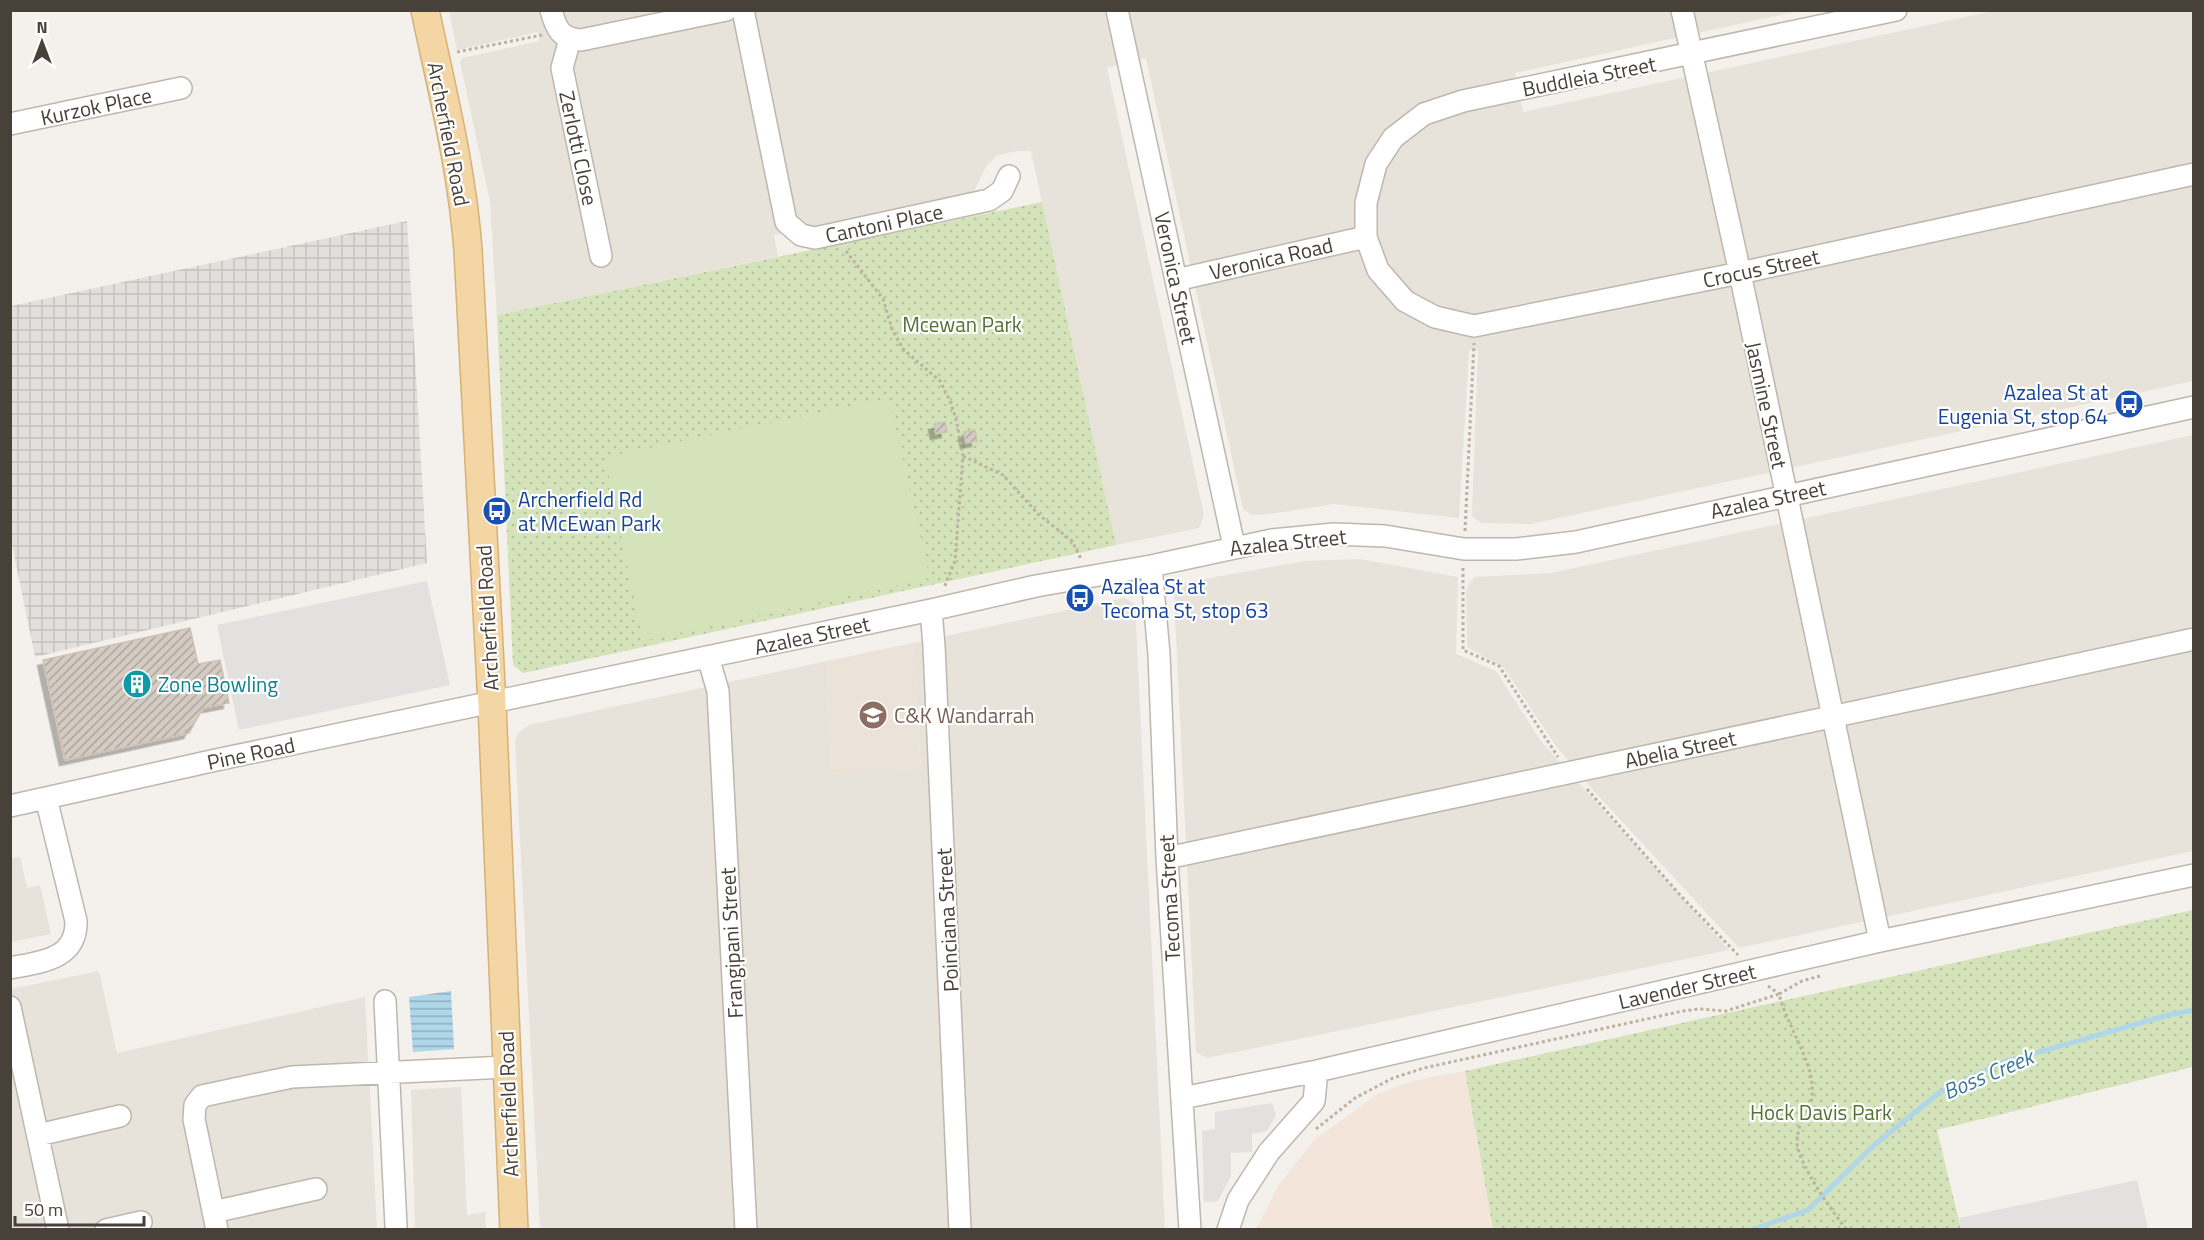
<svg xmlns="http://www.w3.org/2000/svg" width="2204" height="1240" font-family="'Titillium Web',sans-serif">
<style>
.residential{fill:#e7e2da}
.commercial{fill:#f3e5d9}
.industrial{fill:url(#industrial-grid)}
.education{fill:#ebe3d7}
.park{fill:url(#park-dots)}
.pitch{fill:#d4e3b9}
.parking{fill:#e3e1df}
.water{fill:url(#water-rules)}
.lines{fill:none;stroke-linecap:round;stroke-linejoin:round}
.stream{stroke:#afd6e9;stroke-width:5}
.building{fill:url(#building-hatch);stroke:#cec2b5;stroke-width:1.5;filter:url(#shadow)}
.minor-casing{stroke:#beb7ae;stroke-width:24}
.major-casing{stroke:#d7b176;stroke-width:30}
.path{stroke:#beb1a1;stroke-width:3;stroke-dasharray:3 3;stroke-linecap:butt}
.minor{stroke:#fff;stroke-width:21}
.major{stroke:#f3d6a4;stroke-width:27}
.labels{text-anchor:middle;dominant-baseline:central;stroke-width:4.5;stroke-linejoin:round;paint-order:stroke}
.street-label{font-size:21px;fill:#47413a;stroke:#fff}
.park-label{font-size:21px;fill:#517333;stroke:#fff}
.transit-label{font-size:21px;fill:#164399;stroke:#fff;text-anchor:start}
.culture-label{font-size:21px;fill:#0d838f;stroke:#fff;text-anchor:start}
.education-label{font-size:21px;fill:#785e54;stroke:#fff;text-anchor:start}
.water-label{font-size:22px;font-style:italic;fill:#3a7898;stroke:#fff}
</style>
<defs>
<pattern id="industrial-grid" width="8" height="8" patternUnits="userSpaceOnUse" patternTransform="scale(1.5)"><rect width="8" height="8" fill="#e3dfdc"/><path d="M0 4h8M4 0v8" fill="none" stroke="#c4c1be"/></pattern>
<pattern id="park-dots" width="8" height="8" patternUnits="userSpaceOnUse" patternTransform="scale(1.5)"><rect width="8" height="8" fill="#d4e3b9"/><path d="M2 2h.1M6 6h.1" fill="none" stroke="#b7c4a0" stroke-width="1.8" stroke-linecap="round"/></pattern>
<pattern id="water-rules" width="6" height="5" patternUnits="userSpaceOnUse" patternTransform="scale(1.5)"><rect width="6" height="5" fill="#afd6e9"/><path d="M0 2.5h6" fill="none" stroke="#90afbe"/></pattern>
<pattern id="building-hatch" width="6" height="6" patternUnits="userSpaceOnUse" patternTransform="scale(1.5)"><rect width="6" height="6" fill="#d4cbc2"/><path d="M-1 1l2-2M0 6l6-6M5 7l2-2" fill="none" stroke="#aea69f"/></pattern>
<filter id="shadow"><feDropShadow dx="-5.5" dy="5.5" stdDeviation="0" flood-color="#0004"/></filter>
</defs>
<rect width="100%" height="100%" fill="#f4f0eb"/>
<!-- residential -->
<path class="residential" d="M449 11H1798L1515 73 1523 112 1994 11H2193V381L1531 524 1481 523 1472 516 1478 350H1469L1459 518 1334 504 1263 515H1251L1243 509 1146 58 1107 68 1204 515 1199 528 1116 545 1031 151H1016L998 155 987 165 974 191 964 196 774 235 778 256 497 315 490 201 460 62 462 58 540 41 538 32 457 50Z
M2193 435V851L1739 948 1593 790 1556 746 1504 668 1467 647 1466 592 1469 583 1475 577 1551 573Z
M1360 559 1458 577 1456 654 1496 671 1540 740 1729 950 1207 1058 1196 1052 1174 595 1183 583 1304 561Z
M1124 598 1135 604 1165 1229H540L515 742 518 733 529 725 827 661 831 774 921 768 913 643Z
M20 857 27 888 40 885 51 934 11 942V859Z
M99 971 117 1053 365 997 377 1229 11 1230V989Z
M461 1087 467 1215 485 1212 486 1229 403 1230 415 1227 411 1090Z"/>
<!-- commercial -->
<path class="commercial" d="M1465 1071 1493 1229H1256L1278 1186 1314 1140 1379 1093 1417 1080Z"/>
<!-- industrial -->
<path class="industrial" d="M407 221 427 563 35 657 11 540V306Z"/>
<!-- education -->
<path class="education" d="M913 643 921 769 831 774 827 661Z"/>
<!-- park -->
<path class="park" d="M1042 202 1116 545 523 673 513 665 497 315Z
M2193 910V1067L1937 1130 1961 1229H1493L1465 1071Z"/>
<!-- pitch -->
<path class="pitch" d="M889 398 930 578 643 641 605 457Z"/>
<!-- parking -->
<path class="parking" d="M427 581 450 685 239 730 217 625Z
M1272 1103 1276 1115 1267 1131 1252 1134V1152L1231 1153V1176L1218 1201 1204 1202 1202 1131 1215 1129V1112Z
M2137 1180 2148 1229H1961L1959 1218Z"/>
<!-- water -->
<path class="water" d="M451 991 454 1049 413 1052 409 997Z"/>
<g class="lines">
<!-- stream -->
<path class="stream" d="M1751 1230 1808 1210 1873 1146 1940 1092 2004 1062 2168 1015 2194 1010"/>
</g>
<!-- building -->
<path class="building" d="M945 422 947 432 936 434 934 424Z
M975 430 977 441 966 443 964 432Z
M190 628 198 664 220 660 229 703 203 708 189 733 65 760 43 660Z"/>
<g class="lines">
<!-- minor casing -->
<g class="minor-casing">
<path id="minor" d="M551 10C556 29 561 39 581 40L726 10
M743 10 786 222 801 235 815 238 989 200 1002 191 1009 176
M1117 10 1234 546
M1682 10 1740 273 1880 941
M1896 10 1463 101 1424 114 1393 138 1376 164 1366 203V237L1378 270 1405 301 1435 317 1474 326 1740 273 2194 174
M570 39 562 68 601 256
M10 124 181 88
M1176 280 1366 237
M1151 566 1159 654 1167 858 1190 1230
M931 610 934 646 960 1230
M708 657 718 691 746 1230
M10 806 216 760 931 610 1036 586 1151 566 1272 540 1334 534 1385 536 1464 549H1516L1576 542 2194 407
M1167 858C1509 785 1852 714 2194 639
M10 968C40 962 77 960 76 921L46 798
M385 1001 396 1226
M10 1007 58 1230
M1182 1098 1317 1071 1880 941 2194 875
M38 1135 120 1116
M213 1212 316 1189
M106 1230 141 1222
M217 1230 194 1119 195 1105 202 1096 292 1077 507 1067
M1228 1230 1238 1200 1269 1152 1314 1101 1317 1071"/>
</g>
<!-- major casing -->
<g class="major-casing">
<path id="major" d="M425 10C442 90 462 169 468 250L492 704 514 1230"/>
</g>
<!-- path -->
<path class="path" d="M457 52 542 35
M846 251 883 299 892 329 903 349 940 381 951 403 957 423 963 456 955 561 944 588
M963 456 1003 475 1038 514 1072 541 1081 559
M1465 531 1474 343
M1463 568V650L1499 666 1558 757
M1587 789 1681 896 1738 955
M1820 976 1802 981 1779 994C1786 1023 1810 1057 1812 1085 1813 1093 1812 1105 1807 1112 1805 1117 1802 1118 1800 1124 1799 1129 1797 1136 1797 1142 1797 1162 1833 1213 1847 1230
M1768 986 1779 994
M1316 1129 1355 1098 1393 1078 1424 1068 1683 1011 1699 1009 1726 1011 1779 994"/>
<!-- minor -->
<use href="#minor" class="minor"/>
<!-- major -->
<use href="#major" class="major"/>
</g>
<!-- icons -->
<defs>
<g id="bus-disc" transform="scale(1.5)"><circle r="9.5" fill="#1a4fb4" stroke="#fff"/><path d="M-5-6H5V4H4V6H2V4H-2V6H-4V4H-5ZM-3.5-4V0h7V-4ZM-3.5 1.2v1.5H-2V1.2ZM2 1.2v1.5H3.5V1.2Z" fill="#fff"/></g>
<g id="building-disc" transform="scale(1.5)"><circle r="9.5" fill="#0f9aa8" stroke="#fff"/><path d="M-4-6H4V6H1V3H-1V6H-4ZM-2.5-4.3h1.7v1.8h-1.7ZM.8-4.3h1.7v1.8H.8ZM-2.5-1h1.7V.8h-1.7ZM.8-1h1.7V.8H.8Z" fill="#fff"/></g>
<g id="school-disc" transform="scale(1.5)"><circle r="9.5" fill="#8d6e63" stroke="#fff"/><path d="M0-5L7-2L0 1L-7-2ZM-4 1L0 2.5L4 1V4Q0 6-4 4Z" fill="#fff"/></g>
</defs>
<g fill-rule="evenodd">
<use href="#bus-disc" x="2129" y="404"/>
<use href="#bus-disc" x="497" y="511"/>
<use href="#bus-disc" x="1080" y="598"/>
<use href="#building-disc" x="137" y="684"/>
<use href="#school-disc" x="873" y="715"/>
</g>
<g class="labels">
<!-- street labels -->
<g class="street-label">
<text transform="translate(1589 76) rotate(-11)">Buddleia Street</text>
<text transform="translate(96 106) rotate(-12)">Kurzok Place</text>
<text transform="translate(449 134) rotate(79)">Archerfield Road</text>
<text transform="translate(579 148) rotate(78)">Zerlotti Close</text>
<text transform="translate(884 223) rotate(-12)">Cantoni Place</text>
<text transform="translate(1271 258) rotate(-13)">Veronica Road</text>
<text transform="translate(1761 268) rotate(-12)">Crocus Street</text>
<text transform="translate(1176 278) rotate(78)">Veronica Street</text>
<text transform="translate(1767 405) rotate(78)">Jasmine Street</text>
<text transform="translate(1768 499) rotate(-12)">Azalea Street</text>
<text transform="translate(1288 542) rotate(-6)">Azalea Street</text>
<text transform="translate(487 618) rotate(-93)">Archerfield Road</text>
<text transform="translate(812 635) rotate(-12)">Azalea Street</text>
<text transform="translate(1680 749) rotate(-12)">Abelia Street</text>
<text transform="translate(251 753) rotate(-12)">Pine Road</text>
<text transform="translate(1169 898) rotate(-93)">Tecoma Street</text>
<text transform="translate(947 920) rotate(-93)">Poinciana Street</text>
<text transform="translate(731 943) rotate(-93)">Frangipani Street</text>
<text transform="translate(1687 986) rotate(-13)">Lavender Street</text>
<text transform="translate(508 1104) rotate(-92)">Archerfield Road</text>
</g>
<!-- park labels -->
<g class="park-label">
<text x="962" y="324">Mcewan Park</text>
<text x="1821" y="1112">Hock Davis Park</text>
</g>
<!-- transit labels -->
<g class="transit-label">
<text x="2108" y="392" text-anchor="end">Azalea St at<tspan x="2108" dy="24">Eugenia St, stop 64</tspan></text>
<text x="518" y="499">Archerfield Rd<tspan x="518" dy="24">at McEwan Park</tspan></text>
<text x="1101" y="586">Azalea St at<tspan x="1101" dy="24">Tecoma St, stop 63</tspan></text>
</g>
<!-- culture labels -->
<g class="culture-label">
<text x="158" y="684">Zone Bowling</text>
</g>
<!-- education labels -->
<g class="education-label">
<text x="894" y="715">C&amp;K Wandarrah</text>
</g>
<!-- water labels -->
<g class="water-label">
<text transform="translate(1988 1074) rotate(-23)">Boss Creek</text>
</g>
</g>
<!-- border -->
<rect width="2204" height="1240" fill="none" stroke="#47413a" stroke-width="24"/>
<!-- north arrow -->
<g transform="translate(42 42)" stroke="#ffffff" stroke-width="4.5" paint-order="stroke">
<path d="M0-4.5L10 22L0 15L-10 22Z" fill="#47413a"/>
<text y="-9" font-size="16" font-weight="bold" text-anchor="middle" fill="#47413a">N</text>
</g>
<!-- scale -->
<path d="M15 1216v9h129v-9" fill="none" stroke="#47413a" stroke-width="3"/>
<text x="24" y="1216" font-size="18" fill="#47413a" stroke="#ffffff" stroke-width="4.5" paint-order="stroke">50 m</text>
</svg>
